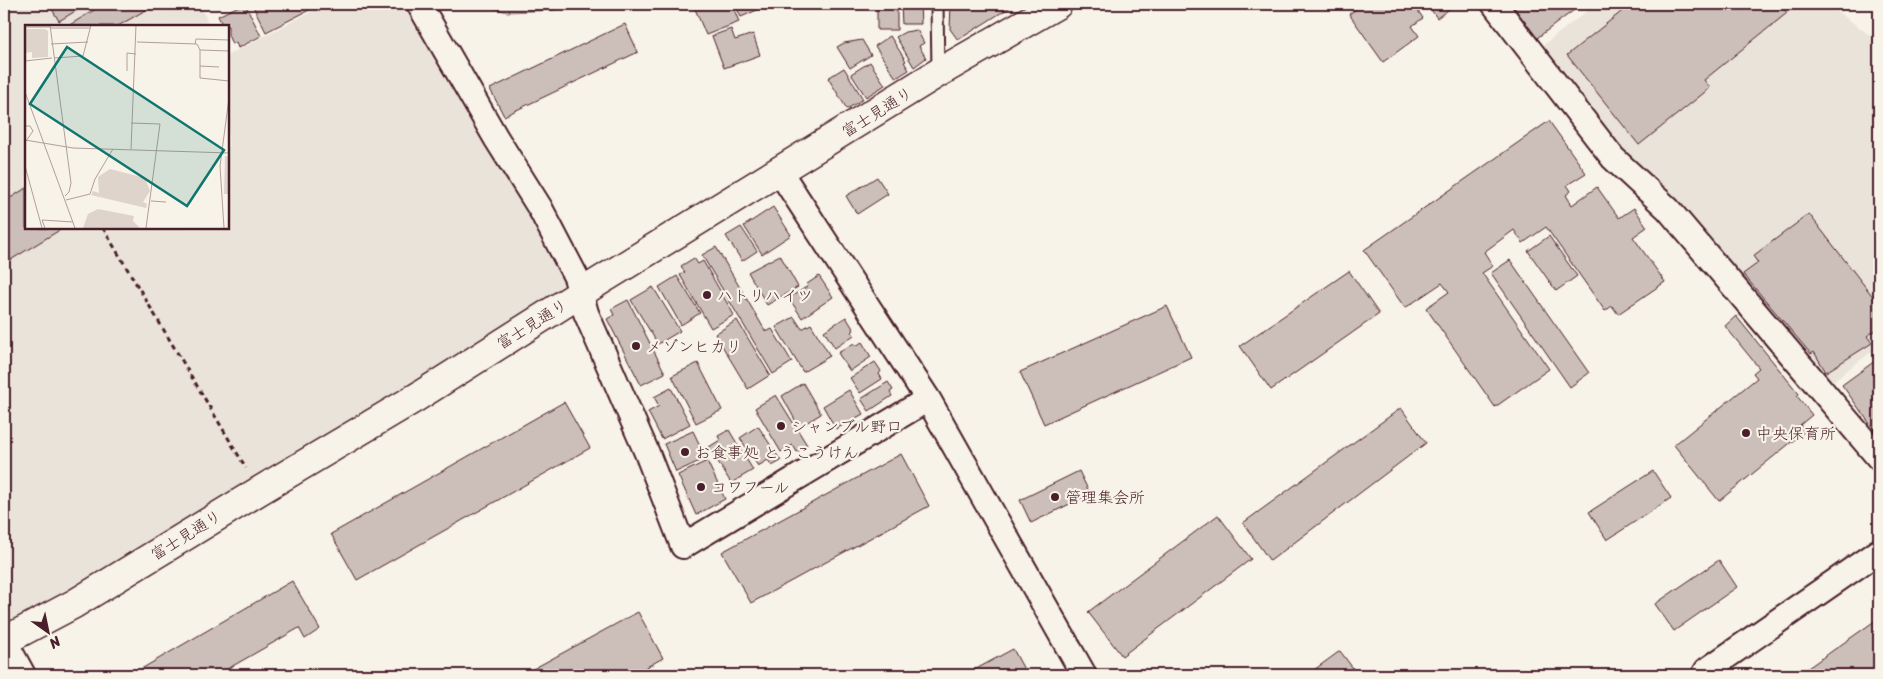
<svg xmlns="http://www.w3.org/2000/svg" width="1883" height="679" font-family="Sriracha,'Klee One',sans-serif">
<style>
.built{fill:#eae3da}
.green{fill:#ded4cc;stroke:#947a7c}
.building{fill:#ccbfb9;stroke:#4a1f2b}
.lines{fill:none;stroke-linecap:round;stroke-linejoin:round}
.lane-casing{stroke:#4a1f2b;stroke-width:15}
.street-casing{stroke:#4a1f2b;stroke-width:28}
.secondary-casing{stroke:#4a1f2b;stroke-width:31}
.path{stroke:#4a1f2b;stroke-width:3;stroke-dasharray:5 4;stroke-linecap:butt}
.lane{stroke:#f7f3e8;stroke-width:11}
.street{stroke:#f7f3e8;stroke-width:24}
.secondary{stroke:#f7f3e8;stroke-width:28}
.poi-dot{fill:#4a1f2b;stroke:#f7f3e8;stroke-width:2}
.labels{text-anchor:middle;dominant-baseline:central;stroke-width:4.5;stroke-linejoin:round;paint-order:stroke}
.street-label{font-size:16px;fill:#4a1f2b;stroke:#f7f3e8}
.poi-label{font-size:16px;fill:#4a1f2b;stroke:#f7f3e8;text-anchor:start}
.inset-road{fill:none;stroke:#b29e9c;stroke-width:1}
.view{fill:#0f766e;fill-opacity:0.15;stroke:#0f766e;stroke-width:2.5}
.inset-edge{fill:none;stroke:#4a1f2b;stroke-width:2.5}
</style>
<rect width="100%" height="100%" fill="#f7f3e8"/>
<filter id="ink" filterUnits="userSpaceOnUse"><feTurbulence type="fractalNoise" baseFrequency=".02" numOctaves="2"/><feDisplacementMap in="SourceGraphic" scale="10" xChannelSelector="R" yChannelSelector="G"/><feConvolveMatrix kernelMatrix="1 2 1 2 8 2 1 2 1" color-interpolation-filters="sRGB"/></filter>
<g filter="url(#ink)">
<!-- built -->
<path class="built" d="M4 4H199L210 26H26V228H228V55L326 4H404L492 155 531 212 567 278 564 289 419 380 69 596 14 620 4 618Z
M1596 4H1827L1879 42V346L1829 384 1623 151 1542 46Z"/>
<!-- green -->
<path class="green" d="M480 4H573L555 10 507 12Z"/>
<!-- building -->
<path class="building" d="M49 4H87L59 21Z
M104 4H156L118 26H68Z
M243 4H245L261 36 238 48 236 42 232 44 228 35V26H223L218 16Z
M252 4H321L266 32Z
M693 4H732L739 22 706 35Z
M735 4H771L741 17Z
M877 4H897V30H877Z
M901 4H920L921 24H902Z
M951 4H1015L958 40 950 29Z
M1364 4H1413L1423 18 1412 26 1419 36 1383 62 1349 14Z
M1427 4H1456L1437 18Z
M1516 4H1582L1537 38 1513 6Z
M1631 4H1779L1787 13 1704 80 1710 88 1639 145 1567 55Z
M625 24 638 52 504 116 490 89Z
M731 29 735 40 753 34 760 55 724 68 712 36Z
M917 30 924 43 919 46 926 58 914 67 896 37 905 32Z
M890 36 906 61 904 62 909 70 896 78 875 46Z
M862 40 871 55 850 68 837 47 844 43Z
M870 62 885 85 866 97 851 74Z
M844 68 863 99 847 109 828 78Z
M1549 121 1586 173 1567 185 1571 191 1566 195 1572 205 1597 187 1619 218 1634 208 1647 227 1633 237 1665 282 1618 314 1612 306 1605 311 1546 227 1523 243 1514 230 1484 252 1493 266 1482 273 1549 369 1495 407 1426 308 1449 292 1442 283 1405 308 1364 250Z
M877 177 888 194 857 214 846 196Z
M26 188V228H63L4 264V202Z
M773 207 791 235 762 254 744 226Z
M1809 214 1874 298 1879 295V328L1867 336 1872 343 1826 372 1814 352 1811 354 1743 274 1758 263 1753 256Z
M741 227 757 251 742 261 726 236Z
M1549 236 1577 276 1556 291 1528 251Z
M716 247 766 332 772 329 792 362 773 374 702 255Z
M780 255 798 287 767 305 748 272Z
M694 258 698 264 703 261 734 315 711 328 680 275 685 272 681 266Z
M1510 260 1589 373 1570 387 1491 273Z
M1349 271 1379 314 1271 390 1240 346Z
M677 276 700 313 681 325 659 287Z
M819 276 833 297 802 318 789 298 808 286 807 284Z
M653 287 680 331 658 344 631 300Z
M628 300 665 373 641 385 607 319 614 315 611 309Z
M1167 306 1191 357 1044 424 1020 372Z
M1736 316 1799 394 1797 396 1812 415 1800 425 1805 431 1719 501 1674 445 1757 378 1753 373 1759 368 1725 326Z
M794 317 802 329 811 324 830 356 803 372 776 327Z
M846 317 854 330 852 332 854 335 835 348 824 331Z
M737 320 770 375 748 389 715 334Z
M862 342 871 357 850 371 838 353 854 343 856 346Z
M1879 358V435H1878L1842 385Z
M875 362 881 371 879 374 882 379 860 393 850 378Z
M698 363 722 410 696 423 672 376Z
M888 382 893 390 890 392 892 396 869 411 861 399Z
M803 383 821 414 799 427 782 396Z
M671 388 690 424 662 439 648 412 659 406 654 397Z
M849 390 863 414 836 429 823 406Z
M776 395 807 445 797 452 793 445 781 452 755 408Z
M564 402 590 448 357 580 331 534Z
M1401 408 1426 443 1270 561 1243 523Z
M758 426 781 461 772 466 768 460 758 466 740 438Z
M729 430 753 470 731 483 709 447 720 440 718 436Z
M693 431 706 458 676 472 664 444Z
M901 454 929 506 751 603 722 552Z
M707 461 725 499 696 515 678 475Z
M1079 471 1090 494 1031 523 1020 500Z
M1653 471 1671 498 1607 540 1589 512Z
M1218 515 1251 559 1122 656 1088 612Z
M1719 560 1737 587 1674 631 1655 604Z
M292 581 320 629 305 639 299 628 217 675H138L136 672Z
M638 612 663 658 632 675H522Z
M1879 618V675H1798Z
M1013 649 1027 675H965Z
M1340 651 1358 675H1307Z"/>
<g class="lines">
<!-- lane casing -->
<g class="lane-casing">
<path id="lane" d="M937 4 938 72"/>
</g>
<!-- street casing -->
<g class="street-casing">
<path id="street" d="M419 4 496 138 540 208 576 277 586 313 647 453 683 546 928 399
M1494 4 1613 158 1668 209 1879 458
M780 172 928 399 1084 675
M4 640 23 675
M1704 675 1707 670 1879 551"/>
</g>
<!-- secondary casing -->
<g class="secondary-casing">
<path id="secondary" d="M4 641 74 604 259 491 417 397 600 281 938 73 1058 4"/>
</g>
<!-- path -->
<path class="path" d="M103 228 246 468"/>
<!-- lane -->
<use href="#lane" class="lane"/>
<!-- street -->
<use href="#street" class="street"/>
<!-- secondary -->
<use href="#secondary" class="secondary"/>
</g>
</g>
<!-- markers -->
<g class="poi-dot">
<circle cx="707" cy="295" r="5"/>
<circle cx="636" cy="346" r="5"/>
<circle cx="781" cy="426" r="5"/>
<circle cx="1746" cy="433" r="5"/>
<circle cx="685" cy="452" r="5"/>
<circle cx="701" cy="487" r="5"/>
<circle cx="1055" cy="497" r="5"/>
</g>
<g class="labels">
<!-- street labels -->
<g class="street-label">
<text transform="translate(877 112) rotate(-32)">富士見通り</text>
<text transform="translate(532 324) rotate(-32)">富士見通り</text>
<text transform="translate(186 535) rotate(-32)">富士見通り</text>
</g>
<!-- poi labels -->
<g class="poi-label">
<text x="717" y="295">ハトリハイツ</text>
<text x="646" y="346">メゾンヒカリ</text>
<text x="791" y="426">シャンブル野口</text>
<text x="1756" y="433">中央保育所</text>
<text x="695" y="452">お食事処 とうこうけん</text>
<text x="711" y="487">コワフール</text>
<text x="1065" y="497">管理集会所</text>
</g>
</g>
<!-- overview -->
<g transform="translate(25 25)">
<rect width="204" height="204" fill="#f7f3e8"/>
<path d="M0 4H20L23 6V32L7 33V27L0 28ZM200 131H204V169H199ZM85 144 120 153 125 166 118 177 122 179 121 183 66 170 68 166 74 168 73 152ZM73 184 109 191 108 196 115 203H58L63 189Z" fill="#ded4cc"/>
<path class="inset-road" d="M25 0 46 158 44 167 40 171M0 2H25M25 3H65M112 17 172 19 175 25V53L204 56M26 19 63 17M170 19 171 14 204 15M175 25 204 26M29 33 58 31 66 0M0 36 27 33M175 41 194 42M102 46V28L111 29M0 67 50 203M106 98 135 99 121 203M0 101H5L8 106 1 116M0 115 48 123 204 128M106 124 111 0M0 141 17 203M41 175 65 169 70 154 88 124M126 176 141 177M20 203 17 195 48 197M199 203 195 141 204 73"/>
<path class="view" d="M42 22 199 125 162 181 5 79Z"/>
<rect width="204" height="204" class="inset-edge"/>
</g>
<!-- margin -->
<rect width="1883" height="679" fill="none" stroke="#f7f3e8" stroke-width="20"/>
<rect x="10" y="10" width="1863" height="659" fill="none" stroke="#4a1f2b" stroke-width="2" filter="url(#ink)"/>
<!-- north arrow -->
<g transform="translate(48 632) rotate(147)" stroke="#f7f3e8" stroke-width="4" paint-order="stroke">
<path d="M0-4L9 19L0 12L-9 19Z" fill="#4a1f2b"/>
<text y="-8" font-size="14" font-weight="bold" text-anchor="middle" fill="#4a1f2b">N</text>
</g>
</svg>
